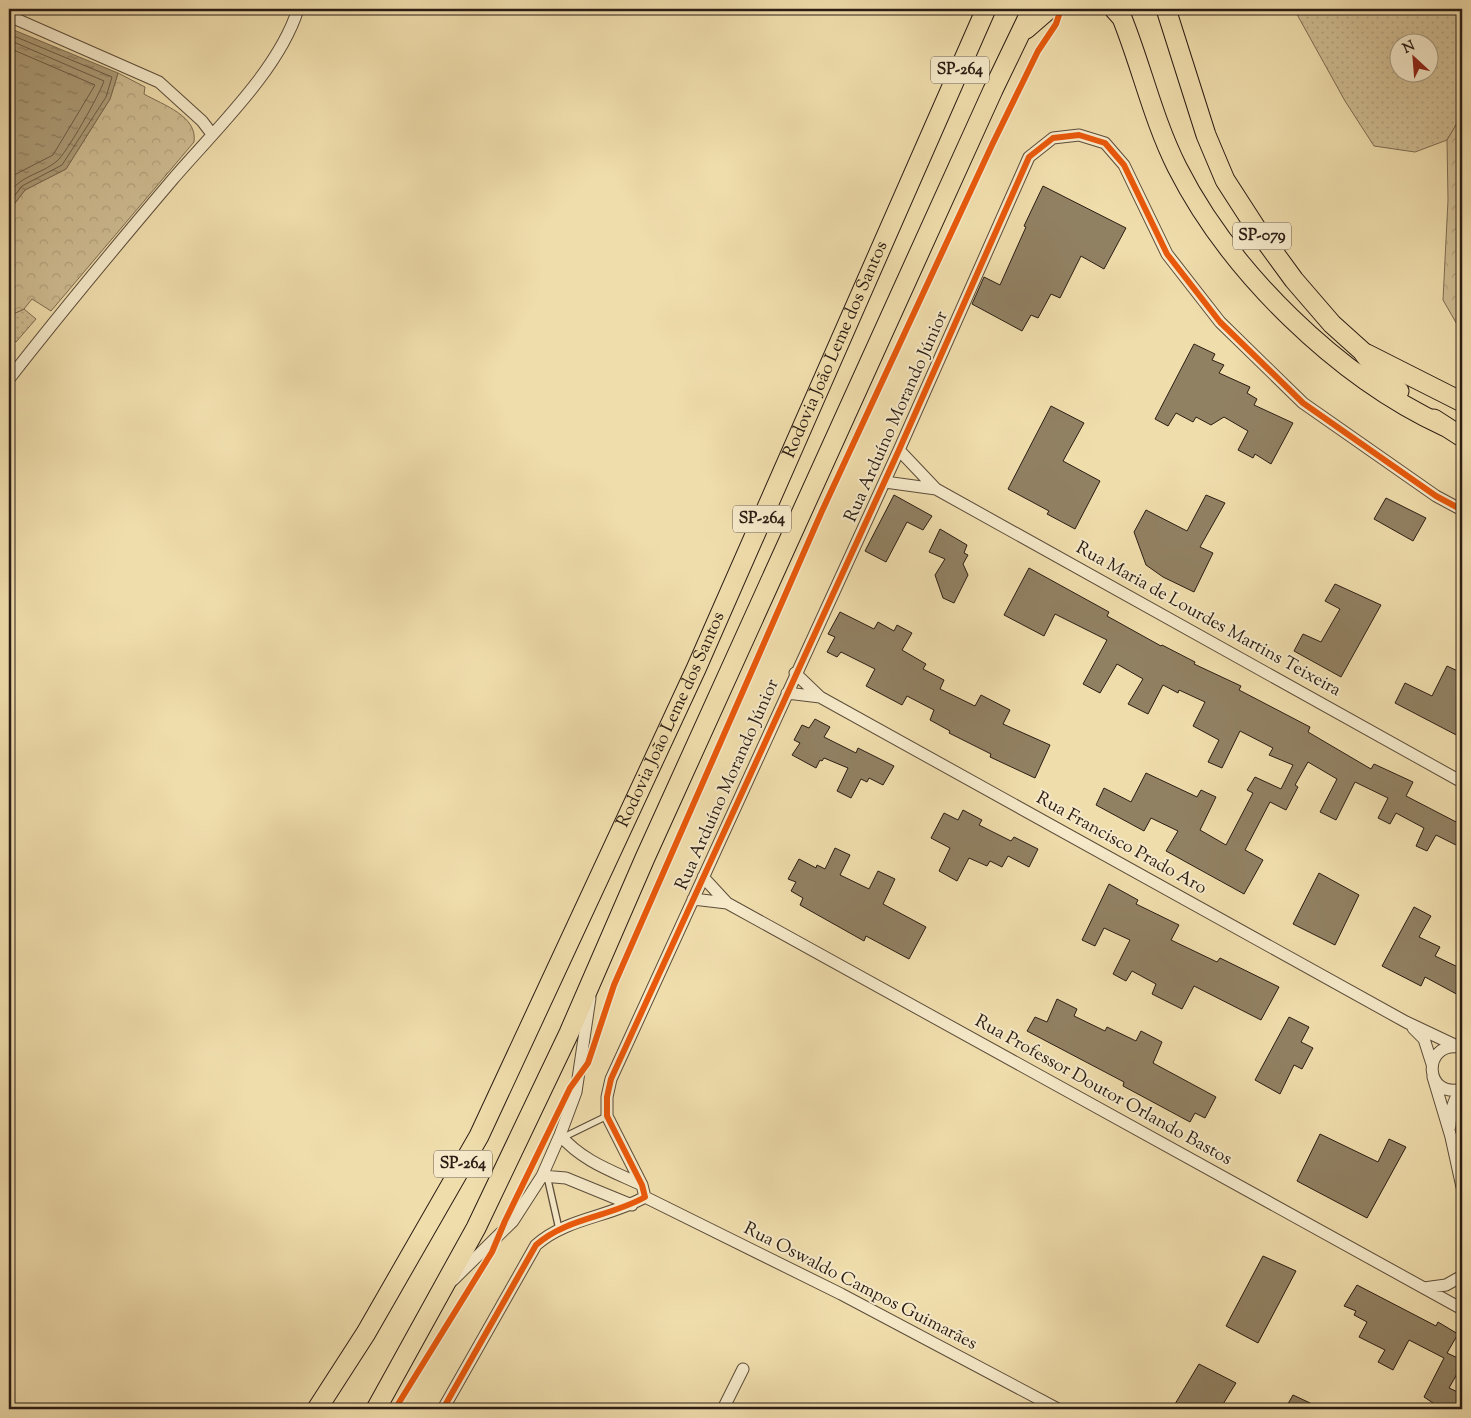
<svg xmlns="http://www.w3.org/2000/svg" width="1471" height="1418" font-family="'Sorts Mill Goudy',serif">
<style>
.grass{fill:url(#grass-dots);stroke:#7d6c53;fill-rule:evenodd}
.forest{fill:url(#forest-crowns);stroke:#7d6c53}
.water{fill:url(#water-ripples);stroke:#796950}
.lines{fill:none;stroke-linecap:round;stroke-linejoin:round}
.shore{stroke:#6c5c46;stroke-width:1}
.building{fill:#918163;stroke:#2b1d14}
.service-casing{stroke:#5c4d3a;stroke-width:8}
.minor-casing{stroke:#5c4d3a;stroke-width:13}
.primary-casing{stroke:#2b1d14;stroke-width:21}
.service{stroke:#f5e9c9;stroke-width:5.5}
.minor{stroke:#f5e9c9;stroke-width:11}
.primary{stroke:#f0ddac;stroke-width:19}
.cycleway-casing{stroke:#f5e9c9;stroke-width:9}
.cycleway{stroke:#e8590c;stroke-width:6}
.labels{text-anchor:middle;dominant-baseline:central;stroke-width:4;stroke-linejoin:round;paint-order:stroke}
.shield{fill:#f5e9c9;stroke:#685a4a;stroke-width:1}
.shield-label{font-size:16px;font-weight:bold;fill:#2b1d14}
.street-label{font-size:18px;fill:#2b1d14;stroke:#f5e9c9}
</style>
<defs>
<pattern id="grass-dots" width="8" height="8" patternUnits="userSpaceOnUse" patternTransform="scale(1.25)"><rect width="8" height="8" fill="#cfbc92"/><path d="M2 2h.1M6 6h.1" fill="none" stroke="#b2a17d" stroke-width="1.8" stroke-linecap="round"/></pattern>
<pattern id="forest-crowns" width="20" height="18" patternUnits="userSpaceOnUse" patternTransform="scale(1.25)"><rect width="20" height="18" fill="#cfbc92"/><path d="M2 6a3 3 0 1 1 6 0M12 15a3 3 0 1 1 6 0" fill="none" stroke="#b2a17d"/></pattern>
<pattern id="water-ripples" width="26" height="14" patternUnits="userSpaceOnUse" patternTransform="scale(1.25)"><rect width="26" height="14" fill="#ad9c78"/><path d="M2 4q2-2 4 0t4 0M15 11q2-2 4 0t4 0" fill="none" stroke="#8d7f61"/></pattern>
</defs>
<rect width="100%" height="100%" fill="#f0ddac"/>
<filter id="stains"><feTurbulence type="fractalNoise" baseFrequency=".004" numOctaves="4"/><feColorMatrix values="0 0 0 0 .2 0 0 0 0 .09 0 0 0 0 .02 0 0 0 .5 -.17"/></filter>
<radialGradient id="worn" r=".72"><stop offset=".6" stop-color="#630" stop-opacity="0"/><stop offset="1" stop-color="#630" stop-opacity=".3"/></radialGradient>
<!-- grass -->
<path class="grass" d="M1294 9H1462V115L1447 140 1415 152 1374 146 1345 101ZM1398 42H1428V72H1398Z
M24 309 36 319 16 342 9 336V316Z"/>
<!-- forest -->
<path class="forest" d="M118 73 145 87 144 94C163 105 198 116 194 142L51 311 32 299 24 309 9 316V211L25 190 66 169 110 99Z
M1462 115V333L1443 300 1448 200 1447 140Z"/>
<!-- water -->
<path class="water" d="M9 28 118 73 110 99 66 169 25 190 9 211Z"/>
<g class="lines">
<!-- shore -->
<path class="shore" d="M9 34 112 77 106 97 62 165 22 186 9 203
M9 40 104 81C100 94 66 154 57 161 40 175 23 174 9 193
M9 48 95 85 53 155 16 174 9 180"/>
</g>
<!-- building -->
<path class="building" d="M1043 186 1126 228 1104 269 1081 256 1060 298 1051 294 1038 318 1031 315 1022 331 972 304 984 277 1000 285 1026 227 1024 226Z
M1194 344 1215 354 1212 360 1224 365 1219 373 1250 387 1247 393 1257 399 1254 405 1293 423 1271 464 1255 454 1253 458 1238 450 1248 431 1224 417 1211 425 1196 417 1193 422 1176 413 1168 426 1155 419Z
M1051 406 1084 423 1063 461 1100 481 1075 529 1047 514 1049 511 1008 489Z
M894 495 932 516 923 530 907 522 886 562 865 551Z
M1206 495 1225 503 1200 547 1213 553 1194 592 1163 577 1146 565 1134 532 1146 510 1187 531Z
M1386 498 1426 518 1413 541 1374 519Z
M940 529 967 545 964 553 968 555 963 564 968 575 954 603 943 598 935 575 945 559 929 552Z
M1029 568 1109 612 1107 616 1161 646 1162 645 1195 662 1194 664 1241 686 1239 690 1310 727 1308 732 1371 769 1374 764 1413 782 1406 796 1462 825V848L1436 835 1427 851 1416 846 1424 828 1396 813 1390 824 1378 818 1388 798 1355 782 1336 820 1320 812 1337 779 1308 762 1295 785 1298 787 1286 810 1270 802 1245 850 1263 860 1244 894 1166 851 1178 831 1151 818 1144 831 1096 805 1104 788 1131 802 1146 773 1197 797 1201 790 1216 797 1200 830 1226 845 1253 793 1247 790 1255 777 1281 789 1293 765 1269 755 1273 748 1240 731 1222 768 1208 762 1219 740 1193 726 1205 702 1179 690 1178 693 1163 685 1148 714 1128 704 1143 679 1117 664 1100 693 1083 684 1107 640 1055 614 1044 636 1004 615Z
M1335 584 1381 605 1341 677 1294 651 1303 634 1321 642 1340 609 1325 601Z
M840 612 874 629 878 622 894 631 897 625 912 633 902 650 926 664 923 669 944 680 940 689 975 706 981 695 1010 710 1003 724 1050 745 1035 778 990 757 991 754 949 733 950 731 930 720 934 710 907 696 902 705 866 686 875 669 841 652 837 657 827 652 835 637 828 634Z
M1447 666 1462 673V738L1395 703 1405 683 1432 696Z
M815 719 830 727 824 737 856 753 858 748 894 766 883 785 869 778 867 782 861 779 851 798 837 791 848 768 824 758 822 761 820 760 816 768 792 755 800 743 794 740 802 725 809 728Z
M963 810 982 820 979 825 1011 841 1014 837 1038 849 1029 867 1008 856 1002 867 990 861 987 866 969 858 957 881 939 871 950 848 931 838 944 813 958 820Z
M835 848 850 855 840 875 869 889 878 871 895 879 883 904 926 927 909 959 866 936 864 941 800 905 803 898 791 891 796 882 788 879 799 859 816 868 817 865 825 869Z
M1319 873 1359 895 1335 945 1293 924Z
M1109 884 1138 900 1136 904 1179 925 1171 940 1217 962 1220 958 1279 987 1261 1020 1194 986 1182 1009 1152 994 1156 984 1132 971 1126 981 1113 974 1130 940 1104 928 1095 946 1082 940Z
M1414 907 1431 916 1419 937 1440 947 1435 956 1462 969V997L1425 977 1421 986 1382 966Z
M1057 999 1077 1009 1074 1016 1105 1031 1107 1027 1136 1041 1141 1031 1162 1042 1153 1063 1216 1097 1205 1118 1195 1113 1190 1122 1123 1086 1124 1082 1027 1031 1035 1017 1047 1022Z
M1289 1017 1309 1027 1301 1042 1313 1048 1302 1069 1294 1065 1280 1094 1255 1080Z
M1320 1134 1378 1162 1389 1139 1406 1147 1367 1218 1297 1181Z
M1263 1256 1296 1271 1258 1343 1226 1326Z
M1357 1285 1436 1326 1438 1322 1458 1334 1447 1353 1462 1360V1365L1449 1388 1462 1394V1404L1459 1409H1442L1424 1397 1444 1358 1409 1340 1393 1370 1378 1362 1385 1350 1359 1337 1367 1322 1354 1315 1356 1311 1344 1306Z
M1199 1364 1236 1383 1220 1409H1172Z
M1293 1395 1323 1409H1285Z"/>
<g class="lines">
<!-- service casing -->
<g class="service-casing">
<path id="service" d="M562 1138 607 1116
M547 1176 559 1229"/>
</g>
<!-- minor casing -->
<g class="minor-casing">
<path id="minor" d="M9 16 159 82 202 121 212 134
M9 379C62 311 117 245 173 179 215 130 279 70 298 9
M899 450 936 489 1462 782
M885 482 936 489
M795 673 820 697 1406 1022 1461 1048
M787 693 820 697
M703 877 727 903 1462 1309
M693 899 727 903
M1413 1028 1424 1039 1432 1064
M1458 1047C1422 1043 1424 1099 1462 1089
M1433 1077 1451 1137 1462 1187
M1450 1126C1451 1112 1452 1100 1462 1090
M560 1135C582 1161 612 1171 642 1185
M542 1176 566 1178 632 1205
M645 1197 841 1294 1058 1409
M453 1280 513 1221 542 1176 560 1135 576 1092 590 998
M1424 1288 1446 1285 1462 1276
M443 1409 536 1245C566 1218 610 1217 645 1197L642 1185 607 1116V1097L611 1079 899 450 1029 157 1053 138 1079 135 1105 143 1124 165 1167 254 1220 322 1303 403 1436 496 1462 510
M723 1409 743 1369"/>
</g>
<!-- primary casing -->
<g class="primary-casing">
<g id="primary">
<path d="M1114 9 1122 18C1142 68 1153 119 1177 167 1230 272 1338 377 1444 426"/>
<path d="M1166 9 1206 135 1225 180 1256 228 1294 280 1332 324 1362 351 1383 379 1399 391"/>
<path d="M1026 29 1049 9"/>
<path d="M1367 354 1462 402"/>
<path d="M1434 419 1462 437"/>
<path id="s1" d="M317 1409 366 1333 479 1136 696 669 986 9"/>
<path d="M376 1409 476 1228 569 1033 645 858 993 90 1032 9"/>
</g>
</g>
<!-- service -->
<use href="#service" class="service"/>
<!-- minor -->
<use href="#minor" class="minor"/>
<!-- primary -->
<use href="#primary" class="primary"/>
<!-- cycleway casing -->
<g class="cycleway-casing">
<path id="cycleway" d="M395 1409 492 1252 505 1221 570 1088 588 1063 614 985 822 511 992 145 1038 51 1056 24 1061 9
M443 1409 536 1245C566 1218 610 1217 645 1197L642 1185 607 1116V1097L611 1079 899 450 1029 157 1053 138 1079 135 1105 143 1124 165 1167 254 1220 322 1303 403 1436 496 1462 510"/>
</g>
<!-- cycleway -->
<use href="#cycleway" class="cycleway"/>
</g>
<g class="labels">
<!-- shield labels -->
<g class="shield">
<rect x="931" y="56.5" width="58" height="27" rx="4"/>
<rect x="1233" y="222.5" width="58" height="27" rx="4"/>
<rect x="733" y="505.5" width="58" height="27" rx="4"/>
<rect x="434" y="1150.5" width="58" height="27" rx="4"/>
</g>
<g class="shield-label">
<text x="960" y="70">SP-264</text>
<text x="1262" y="236">SP-079</text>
<text x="762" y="519">SP-264</text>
<text x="463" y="1164">SP-264</text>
</g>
<!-- street labels -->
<g class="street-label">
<text stroke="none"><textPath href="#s1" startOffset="1181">Rodovia João Leme dos Santos</textPath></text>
<text transform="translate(897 417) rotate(-66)">Rua Arduíno Morando Júnior</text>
<text transform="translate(1208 620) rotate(29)">Rua Maria de Lourdes Martins Teixeira</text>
<text stroke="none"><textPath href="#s1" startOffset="776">Rodovia João Leme dos Santos</textPath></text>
<text transform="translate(728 785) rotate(-66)">Rua Arduíno Morando Júnior</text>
<text transform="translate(1121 844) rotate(29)">Rua Francisco Prado Aro</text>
<text transform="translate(1103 1091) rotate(29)">Rua Professor Doutor Orlando Bastos</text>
<text transform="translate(860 1287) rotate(27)">Rua Oswaldo Campos Guimarães</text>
</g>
</g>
<!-- margin -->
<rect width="1471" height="1418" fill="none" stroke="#f0ddac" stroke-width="30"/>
<rect x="10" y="10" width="1451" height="1398" fill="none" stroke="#2b1d14" stroke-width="2.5"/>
<rect x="15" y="15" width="1441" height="1388" fill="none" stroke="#2b1d14"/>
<!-- north arrow -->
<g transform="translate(1414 58) rotate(334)"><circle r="24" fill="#f5e9c9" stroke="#a49781"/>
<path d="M0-4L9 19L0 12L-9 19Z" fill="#8f2418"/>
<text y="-8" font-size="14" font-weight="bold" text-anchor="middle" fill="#2b1d14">N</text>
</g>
<rect width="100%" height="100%" filter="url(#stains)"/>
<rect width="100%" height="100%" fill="url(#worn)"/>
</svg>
